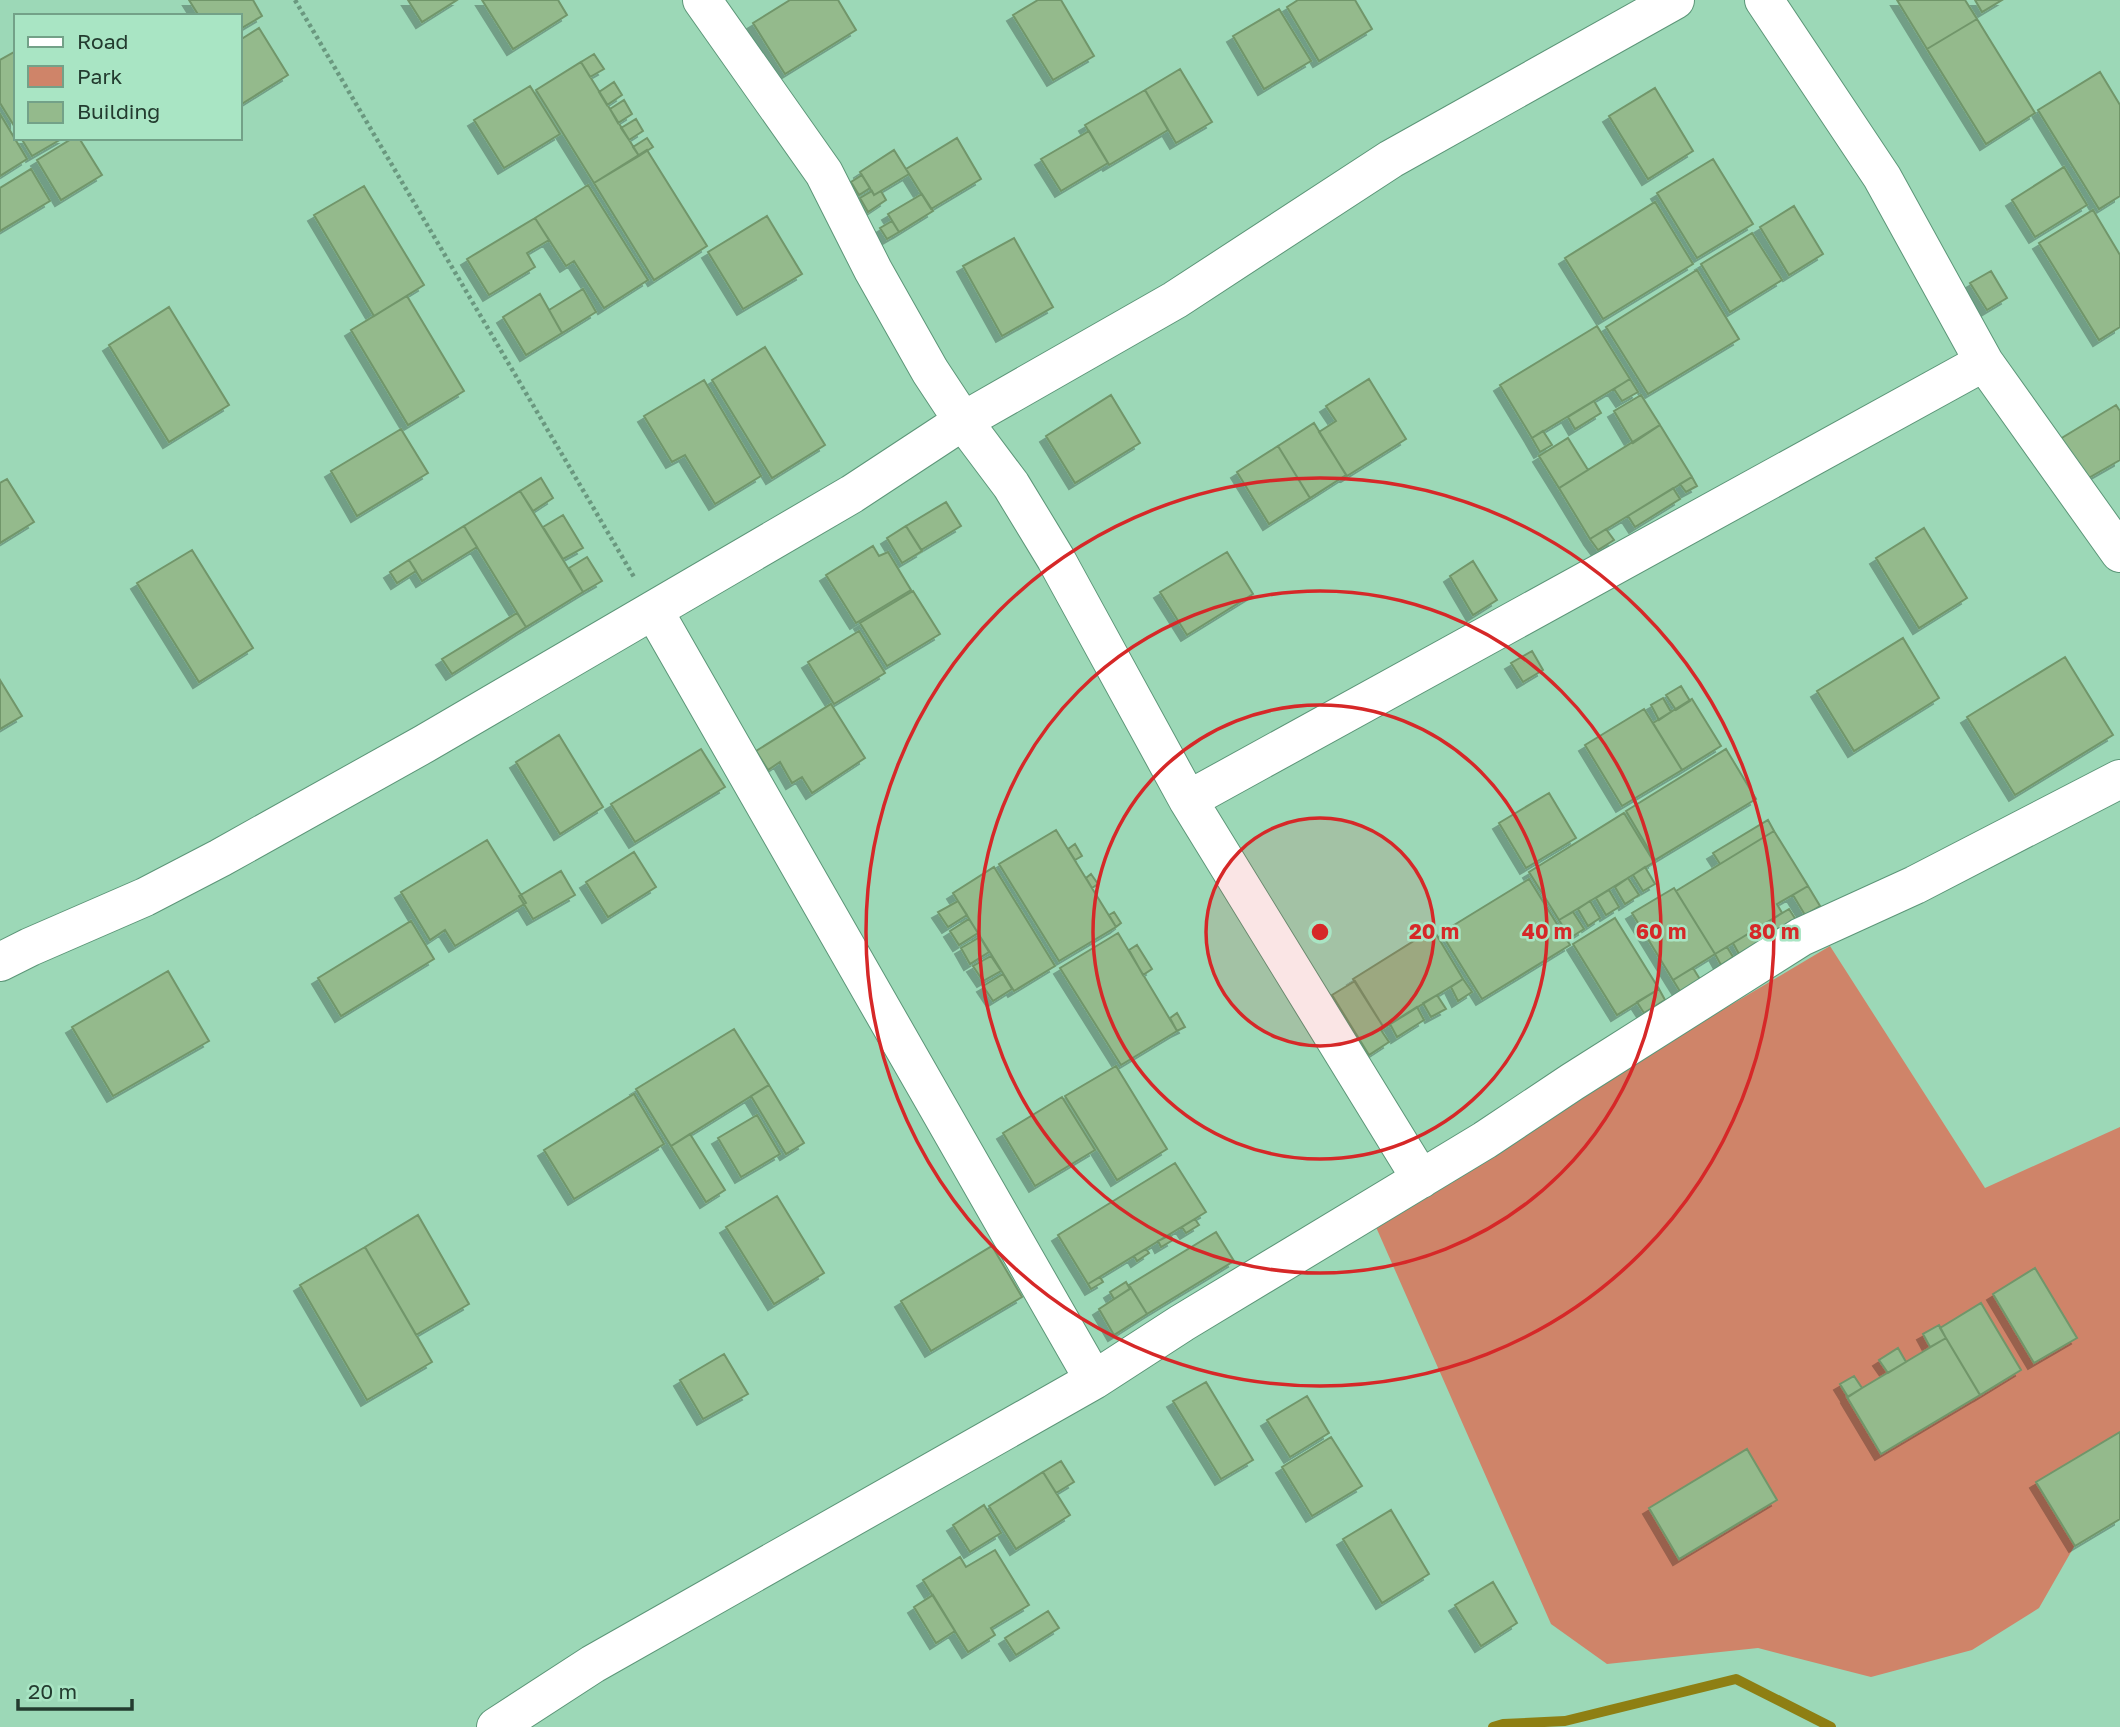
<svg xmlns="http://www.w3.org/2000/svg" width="2120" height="1727" font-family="'Golos Text',sans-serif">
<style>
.green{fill:#cf8469}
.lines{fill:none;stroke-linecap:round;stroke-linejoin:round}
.stream{stroke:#8e7f13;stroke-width:10}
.building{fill:#94ba8c;stroke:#71966a;stroke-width:2;filter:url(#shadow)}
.minor-casing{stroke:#5c9678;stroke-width:40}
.path{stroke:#6a987f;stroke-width:4.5;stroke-dasharray:3.5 3.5;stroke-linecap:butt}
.minor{stroke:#fff;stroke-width:38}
.ring{fill:none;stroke:#d62828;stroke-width:3.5}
.centre{fill:#d62828;stroke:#a9e5c4;stroke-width:3.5}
.ring-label{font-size:21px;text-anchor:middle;font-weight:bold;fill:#d62828;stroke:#a9e5c4;stroke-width:5;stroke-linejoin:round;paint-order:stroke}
</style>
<defs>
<filter id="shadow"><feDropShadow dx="-6" dy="6" stdDeviation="0" flood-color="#0004"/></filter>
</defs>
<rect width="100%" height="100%" fill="#9cd8b7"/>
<!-- green -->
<path class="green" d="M1830 946 1985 1188 2120 1127V1508L2087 1524 2039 1608 1972 1650 1871 1677 1758 1648 1607 1664 1551 1624 1372 1218Z"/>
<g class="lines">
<!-- stream -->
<path class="stream" d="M1493 1727 1503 1724 1565 1721 1736 1679 1831 1727"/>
</g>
<!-- building -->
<path class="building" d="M189 0H253L262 16 240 29V16H199Z
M408 0H457L422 22Z
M482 0H558L567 15 513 49Z
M790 0H838L856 30 785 74 753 23Z
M1038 0H1061L1094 56 1053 80 1013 15Z
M1298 0H1355L1372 29 1319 61 1287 7Z
M1897 0H1965L1977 19 1927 49Z
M1975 0H2002L1982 12Z
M1279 9 1311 61 1264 89 1233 36Z
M1977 19 2035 113 1986 144 1927 49Z
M259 28 288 75 240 105V40Z
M16 51V129L0 103V60Z
M594 54 604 69 590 77 581 62Z
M581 62 639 156 594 183 536 90Z
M1180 69 1212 122 1176 143 1145 90Z
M2100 72 2120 105V196L2099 209 2038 110Z
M614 82 622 95 607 105 599 92Z
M530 86 560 134 504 168 474 120Z
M1655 88 1693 151 1648 179 1609 116Z
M1145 90 1168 130 1109 165 1085 125Z
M624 100 632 114 618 123 610 109Z
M0 114 27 159 0 176Z
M636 119 643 131 629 140 621 128Z
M1089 131 1108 163 1061 191 1041 159Z
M21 138H63L32 156Z
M73 138H79L102 175 61 200 37 160Z
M647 138 653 147 639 156 633 147Z
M957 138 981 179 931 209 906 169Z
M647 150 707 246 654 280 594 183Z
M894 150 909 174 874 195 860 172Z
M1713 159 1753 224 1697 258 1657 193Z
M2064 167 2087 205 2035 237 2012 200Z
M31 169 50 201 0 231V188Z
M862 175 870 188 859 195 851 182Z
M588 185 648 280 604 308 574 261 566 266 535 218Z
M364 186 424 285 374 316 314 215Z
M872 191 874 195 881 191 886 200 868 212 860 198Z
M922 194 933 211 899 232 888 214Z
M1655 202 1693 264 1603 319 1565 258Z
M1794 206 1823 254 1789 275 1760 227Z
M2093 210 2120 255V327L2099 340 2039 243Z
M767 216 802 274 743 309 708 252Z
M535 218 549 240 527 253 535 267 489 295 467 259Z
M892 221 899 232 887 239 880 228Z
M1752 233 1782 280 1730 312 1701 264Z
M1014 238 1053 307 1002 336 963 266Z
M1697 270 1739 339 1648 394 1606 327Z
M1991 271 2007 298 1987 310 1970 283Z
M583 289 596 312 562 333 549 310Z
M540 294 562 333 526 355 503 317Z
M407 296 464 391 408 425 351 330Z
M169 307 229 405 169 442 109 345Z
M1597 326 1630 379 1532 438 1500 385Z
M765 347 825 445 772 478 712 380Z
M1369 379 1406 439 1347 476 1319 432 1336 421 1326 406Z
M1630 379 1638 392 1622 401 1614 389Z
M704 380 761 476 715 504 685 455 672 462 644 416Z
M1111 395 1140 443 1075 483 1046 436Z
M1641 395 1660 425 1633 443 1614 411Z
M1594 401 1601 413 1575 429 1568 417Z
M2116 405 2120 411V460L2085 480 2060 439Z
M1314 423 1346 475 1310 498 1278 446Z
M1660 425 1692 477 1590 539 1559 488Z
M401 429 428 473 357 516 331 471Z
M1543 431 1552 445 1540 452 1532 438Z
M1568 438 1588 470 1559 488 1539 456Z
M1278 446 1310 498 1269 524 1237 472Z
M1692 477 1697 486 1686 492 1680 484Z
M541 478 553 498 533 511 520 491Z
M7 479 34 522 0 543V483Z
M1673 488 1680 499 1635 527 1628 516Z
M520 491 583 592 526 627 464 526Z
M946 502 961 526 921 550 906 526Z
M563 515 583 548 563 559 543 527Z
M464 526 477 547 422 581 409 560Z
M906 526 922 551 902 563 887 538Z
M1924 528 1967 598 1919 628 1876 558Z
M1606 529 1614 540 1598 550 1590 539Z
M873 546 879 556 888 552 911 590 856 623 826 575Z
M192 550 253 648 199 682 137 583Z
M1227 552 1253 594 1187 635 1160 592Z
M587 557 602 581 583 592 569 568Z
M409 560 416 571 397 583 390 572Z
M1473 561 1497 600 1473 615 1450 576Z
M913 591 940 634 887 666 860 623Z
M517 613 526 627 452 674 442 659Z
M859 631 885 673 834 704 808 662Z
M1903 638 1939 698 1854 751 1817 691Z
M1532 651 1543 670 1523 682 1511 663Z
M2065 657 2113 735 2015 795 1967 717Z
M0 680 22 716 0 729Z
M1681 686 1690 701 1676 710 1666 695Z
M1663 698 1671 712 1659 720 1651 705Z
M1692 699 1721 746 1682 770 1653 723Z
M831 704 865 758 812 793 802 777 792 783 780 762 768 770 756 751Z
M1644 709 1682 770 1622 806 1585 745Z
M559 735 603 807 560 834 516 762Z
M701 749 725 787 635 842 611 804Z
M1726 749 1756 799 1655 860 1626 811Z
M1549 793 1576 838 1526 868 1499 823Z
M1624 813 1654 862 1559 920 1529 872Z
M1768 820 1774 831 1720 864 1713 853Z
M1056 830 1116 927 1059 961 999 864Z
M1774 831 1808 886 1777 904 1782 913 1715 954 1676 891Z
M487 840 526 903 455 946 445 930 430 940 401 892Z
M1075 844 1082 856 1075 860 1068 849Z
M634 852 656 887 608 917 586 882Z
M994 867 1055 966 1014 991 953 893Z
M1645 867 1655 884 1643 891 1633 875Z
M561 871 575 895 533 919 519 896Z
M1091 874 1098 884 1092 888 1086 878Z
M1628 878 1639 895 1625 904 1615 887Z
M1529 879 1570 945 1482 999 1441 933Z
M1808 886 1820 906 1805 915 1793 895Z
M1674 888 1715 954 1673 980 1632 913Z
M1609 890 1619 907 1606 915 1596 898Z
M958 901 967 915 948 927 938 912Z
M1590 901 1600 918 1588 926 1578 909Z
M1789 909 1796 920 1739 954 1733 943Z
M1114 912 1121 923 1116 927 1109 915Z
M1573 912 1584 929 1570 938 1559 920Z
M1615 918 1659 989 1617 1015 1573 944Z
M969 919 978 933 959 945 950 931Z
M411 921 434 959 341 1016 318 978Z
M1433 929 1463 979 1384 1028 1353 979Z
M1118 933 1177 1031 1121 1065 1060 968Z
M980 937 989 952 970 964 961 948Z
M1137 945 1152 969 1143 975 1129 950Z
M1727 947 1733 957 1721 965 1715 954Z
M991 956 1001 971 983 981 973 966Z
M1693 968 1701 981 1681 993 1673 980Z
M168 971 209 1041 113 1096 72 1027Z
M1003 974 1012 989 993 1001 983 986Z
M1463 979 1472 992 1458 1001 1451 987Z
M1355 981 1384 1028 1381 1030 1389 1042 1369 1055 1332 995Z
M1659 989 1665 1000 1644 1013 1637 1002Z
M1437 995 1446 1009 1431 1017 1423 1003Z
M1417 1007 1424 1020 1397 1037 1390 1024Z
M1177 1013 1185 1027 1177 1031 1170 1018Z
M734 1029 769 1085 671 1146 636 1089Z
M1116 1066 1167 1149 1117 1180 1065 1096Z
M769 1085 804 1143 786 1154 751 1096Z
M634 1094 664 1144 574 1199 544 1150Z
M1062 1097 1095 1150 1035 1186 1003 1133Z
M757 1115 780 1154 741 1177 718 1138Z
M690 1134 725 1190 706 1202 671 1146Z
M1175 1163 1206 1212 1088 1284 1058 1235Z
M777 1196 824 1273 774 1304 726 1227Z
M418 1215 469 1304 416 1335 365 1247Z
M1195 1219 1199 1225 1186 1233 1182 1227Z
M1216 1232 1234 1261 1147 1314 1129 1285Z
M1170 1235 1173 1240 1161 1247 1158 1241Z
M992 1246 1022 1297 931 1351 901 1301Z
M365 1247 432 1362 367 1400 300 1285Z
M1146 1249 1149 1253 1137 1261 1134 1256Z
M2035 1268 2077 1338 2034 1363 1993 1294Z
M1100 1277 1103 1282 1091 1289 1088 1284Z
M1126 1282 1130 1289 1114 1299 1110 1292Z
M1131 1288 1147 1314 1114 1335 1099 1309Z
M1981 1303 2021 1370 1980 1395 1940 1328Z
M1939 1325 1946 1338 1930 1347 1923 1334Z
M1946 1338 1980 1395 1881 1454 1847 1397Z
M1898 1348 1906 1362 1888 1373 1879 1360Z
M724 1354 748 1394 703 1419 680 1380Z
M1854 1376 1862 1388 1848 1397 1840 1384Z
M1206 1382 1253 1460 1221 1479 1173 1401Z
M1307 1396 1329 1433 1290 1457 1267 1420Z
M2120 1432V1519L2075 1546 2036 1482Z
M1331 1437 1362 1486 1312 1516 1282 1467Z
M1747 1449 1777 1500 1679 1559 1649 1508Z
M1061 1461 1074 1482 1056 1493 1043 1472Z
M1043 1472 1070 1515 1016 1549 989 1506Z
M984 1505 1001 1533 970 1552 953 1525Z
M1391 1510 1429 1574 1382 1603 1343 1539Z
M995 1550 1029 1605 991 1628 995 1635 968 1652 923 1580 960 1557 966 1567Z
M1493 1582 1517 1623 1481 1646 1455 1605Z
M933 1595 955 1631 936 1643 914 1607Z
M1048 1611 1059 1628 1016 1655 1005 1638Z"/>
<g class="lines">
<!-- minor casing -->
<g class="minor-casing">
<path id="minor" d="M702 0 824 173 873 270 930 371 963 421 1011 485 1056 559 1188 800 1421 1179
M1764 0 1882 177 1984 362 2120 553
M654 611 1094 1380
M1188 800 1984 362
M0 962 30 947 145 897 220 858 424 744 852 494 963 421 1175 300 1391 159 1675 0
M496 1727 593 1664 1094 1380 1182 1323 1485 1140 1572 1082 1801 937 1915 885 2120 779"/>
</g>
<!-- path -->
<path class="path" d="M295 0 634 577"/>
<!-- minor -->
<use href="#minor" class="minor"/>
</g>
<!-- distance rings -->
<circle cx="1320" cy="932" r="114" fill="#d62828" fill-opacity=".12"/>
<g class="ring">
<circle cx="1320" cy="932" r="114"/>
<circle cx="1320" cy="932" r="227"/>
<circle cx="1320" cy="932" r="341"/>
<circle cx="1320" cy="932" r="454"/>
</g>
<circle cx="1320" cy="932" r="10" class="centre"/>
<g class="ring-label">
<text x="1434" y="939">20 m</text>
<text x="1547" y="939">40 m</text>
<text x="1661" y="939">60 m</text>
<text x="1774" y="939">80 m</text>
</g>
<!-- legend -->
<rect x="14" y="14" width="228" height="126" fill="#a9e5c4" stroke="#73a188" stroke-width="2"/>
<rect x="28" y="37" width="35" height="10" fill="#ffffff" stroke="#73a188" stroke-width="2"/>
<text x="77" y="49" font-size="21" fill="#233b2f">Road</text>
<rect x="28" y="66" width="35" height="21" fill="#cf8469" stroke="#73a188" stroke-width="2"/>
<text x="77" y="84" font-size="21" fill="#233b2f">Park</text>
<rect x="28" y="102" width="35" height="21" fill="#94ba8c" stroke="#73a188" stroke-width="2"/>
<text x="77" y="119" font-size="21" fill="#233b2f">Building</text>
<!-- scale -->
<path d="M18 1699v10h114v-10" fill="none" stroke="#233b2f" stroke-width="3.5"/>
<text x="28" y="1699" font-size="21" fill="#233b2f" stroke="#a9e5c4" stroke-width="5" paint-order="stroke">20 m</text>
</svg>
